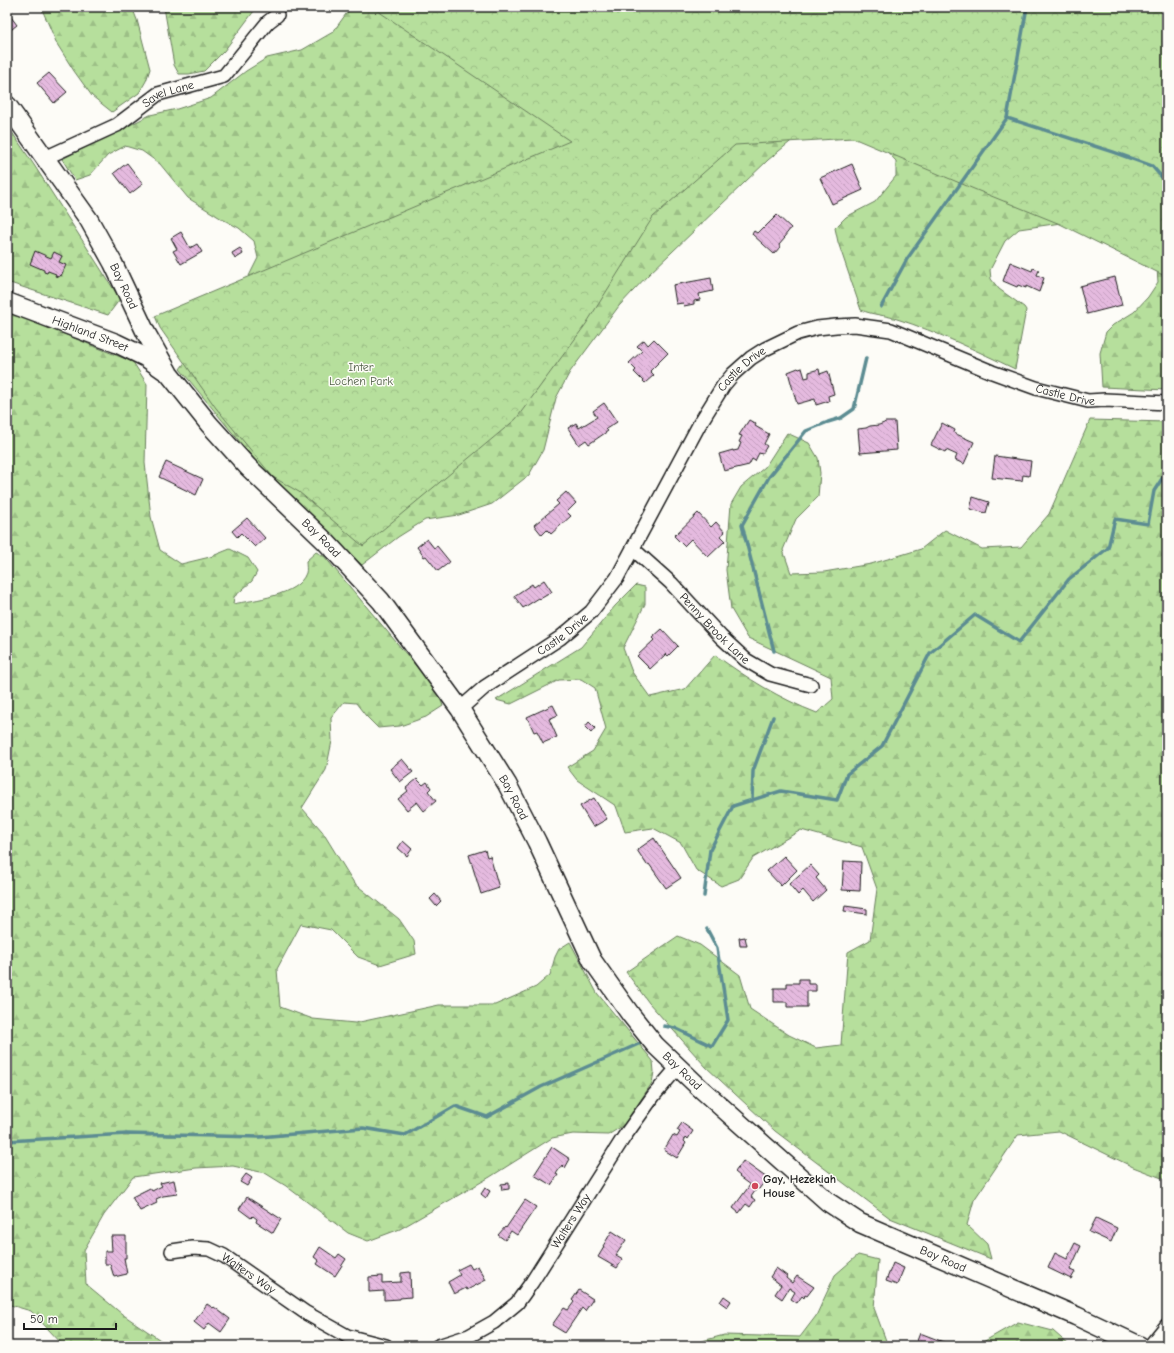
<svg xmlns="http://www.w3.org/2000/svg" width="1174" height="1353" font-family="'Comic Neue',sans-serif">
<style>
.forest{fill:url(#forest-firs);stroke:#697e5c}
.park{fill:url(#park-crowns);stroke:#697e5c}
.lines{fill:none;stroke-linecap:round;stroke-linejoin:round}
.stream{stroke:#5b8c92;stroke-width:3.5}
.building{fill:url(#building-back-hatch);stroke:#1c1c1c}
.minor-casing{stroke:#1c1c1c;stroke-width:16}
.secondary-casing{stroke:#1c1c1c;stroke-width:21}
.minor{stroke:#fdfcf7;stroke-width:13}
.secondary{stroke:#fdfcf7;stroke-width:18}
.poi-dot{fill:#d1495b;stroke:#fdfcf7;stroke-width:1.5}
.labels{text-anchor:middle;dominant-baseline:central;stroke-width:3;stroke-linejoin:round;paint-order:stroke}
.street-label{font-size:12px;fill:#1c1c1c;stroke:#fdfcf7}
.park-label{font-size:12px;fill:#526049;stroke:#fdfcf7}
.poi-label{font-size:12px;font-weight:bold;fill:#1c1c1c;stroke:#fdfcf7;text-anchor:start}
</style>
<defs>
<pattern id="forest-firs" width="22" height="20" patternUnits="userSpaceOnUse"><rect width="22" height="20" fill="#b6df9c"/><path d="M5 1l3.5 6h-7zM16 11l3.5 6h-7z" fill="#9cbf86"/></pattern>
<pattern id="park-crowns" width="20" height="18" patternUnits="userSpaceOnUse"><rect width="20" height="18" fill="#b6df9c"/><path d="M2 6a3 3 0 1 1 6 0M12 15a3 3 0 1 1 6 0" fill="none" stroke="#9cbf86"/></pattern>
<pattern id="building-back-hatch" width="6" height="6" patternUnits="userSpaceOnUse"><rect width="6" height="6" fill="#e5badf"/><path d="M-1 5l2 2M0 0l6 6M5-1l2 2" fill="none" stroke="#c49fbf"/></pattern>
</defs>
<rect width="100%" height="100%" fill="#fdfcf7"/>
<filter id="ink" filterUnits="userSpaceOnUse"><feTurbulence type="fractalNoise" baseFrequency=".025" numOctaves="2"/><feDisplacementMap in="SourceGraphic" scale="8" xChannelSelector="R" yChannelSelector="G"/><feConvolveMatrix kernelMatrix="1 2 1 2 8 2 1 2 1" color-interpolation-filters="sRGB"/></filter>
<g filter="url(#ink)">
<!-- forest -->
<path class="forest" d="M41 7H132L137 20 150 69 146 81 139 93 112 112 92 96 74 71 57 44Z
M164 7H257L224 51 204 71 189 74H179L174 65Z
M351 7H1134L1167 88V390L1102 387 1100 353 1106 332 1113 325 1134 312 1148 297 1158 282 1157 268 1061 223 1019 229 1005 241 990 270 991 279 999 289 1024 307 1026 310 1015 369C977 351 938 332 897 319 885 315 873 315 861 310L838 242 835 228 846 217 875 202 896 176V161L879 143 862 134 795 138 768 160 648 275 619 306 570 372 556 398 543 450 529 475 492 504 459 515 425 520 398 537 362 565 254 459 180 369 248 278 258 258 254 241 239 228 222 219 188 198 160 164 142 151 125 146 108 155 90 175 75 180 62 159 150 115 177 109 211 98 246 71 267 58 302 50 333 32Z
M7 125 34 165 120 299 108 315 7 282Z
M7 311 133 362 147 384 145 463 151 517 160 550 181 564 210 557 230 549 248 558 257 572 252 581 234 597 233 604C253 600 298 596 306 573 307 570 306 565 306 561L316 552 324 556 438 692 443 706 426 717 400 726 378 728 366 716 356 703 344 702 331 718 332 741 326 770 302 808 322 831 354 883 399 919 414 941 416 954 380 965 358 957 331 930 301 924 277 969 280 1007 313 1019 355 1023 439 1005H495L536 987 550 975 555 957 559 949 570 942 597 993 653 1061 654 1072 652 1083 624 1125 608 1135 573 1134 552 1138 490 1177 400 1229 368 1241 348 1233 286 1186 265 1173 233 1166 196 1168 133 1177 104 1215 84 1250 86 1284 122 1314 169 1346H64L31 1311 7 1304Z
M1090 420 1167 422V1180L1133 1167 1059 1131 1018 1135 974 1200 967 1225 987 1244 991 1259 890 1218 775 1131 706 1067 649 1003 626 972 678 936 700 945 740 975 750 1009 789 1035 816 1048 841 1045 848 952 870 940 877 889 862 847 801 830 753 858 739 879 721 886 696 870 681 843 653 828 625 832 616 806 577 780 567 767 593 751 606 729 595 688 581 679 559 680 511 704 496 700 581 647 615 606 636 585 645 587V604L623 648 632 672 650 697 685 689 715 655C747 678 780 699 817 713L833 699 831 677 748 638 731 609 726 570 731 504 741 487 765 467 787 433 809 443 818 458 820 473 818 497 796 519 783 550 791 573 824 572 871 564 921 549 945 530 982 549 1021 547 1049 514Z
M858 1255 878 1260 874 1308 888 1346H684L724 1335 800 1337 816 1316 835 1275Z
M1018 1322 1053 1331 1070 1346H976Z"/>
<!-- park -->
<path class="park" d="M372 7H1167V277L1060 224 974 189 853 138 735 145 653 217 586 324 516 419 363 546 299 492 273 477 216 408 160 328 155 316 570 141Z"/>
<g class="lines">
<!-- stream -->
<path class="stream" d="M1007 118 1113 152 1152 166 1167 183
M881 307 907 259 1007 118 1027 7
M774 651 742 525 769 477 806 431 828 422 841 418 854 409 866 358
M752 801 753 771 773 717
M704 896 710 850 733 806 781 791 837 800 847 774 882 746 930 653 975 615 1019 642 1069 579 1108 548 1115 519 1148 524 1154 491 1167 471
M664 1026 675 1028 712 1046 728 1020 717 948 707 929
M7 1141 127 1134 259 1137 363 1128 405 1135 455 1106 487 1117 541 1087 643 1042"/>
</g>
<!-- building -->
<path class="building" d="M7 7H13L14 8 8 13 17 25 7 33Z
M49 73 67 92 54 103 37 83Z
M127 163 143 184 130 194 114 173Z
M852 164 863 190 832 204 820 178Z
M777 215 791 228 784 237 785 238 779 245 780 247 774 254 752 234 754 231 757 233 762 228 763 229Z
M181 232 190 248 197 244 202 252 181 264 173 251 177 249 171 238Z
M240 248 243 254 235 259 232 253Z
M35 251 51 258 54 252 62 256 59 262 66 265 61 276 60 275 59 277 55 276 56 274 48 271 47 273 44 272V270L30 264Z
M1010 262 1032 271 1033 268 1039 270 1037 275 1044 278 1039 292 1026 286V288L1018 285 1017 287 1003 281Z
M1115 277 1122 305 1087 314 1080 286Z
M711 278 713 291 699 294 700 300 694 301V304L684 306 683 303 676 304 673 285Z
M654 339 668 353 650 371 654 375 645 383 634 372 636 370 629 363 642 351 637 346 644 340 648 345Z
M798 368 799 369 802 368 805 378 809 377V372L819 369 820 374 828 371 834 394 828 396 829 401 816 405 815 399 797 404 788 372Z
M604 403 617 422 606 429 608 431 589 444 586 440 579 445 568 428 576 423 579 428 597 417 593 411Z
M749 420 756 424 755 426 769 434 764 444 767 446 762 454 759 453 755 461 752 459 749 465 724 471 719 454 733 450V451L738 450 741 443 739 442 742 436 739 435Z
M885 422H895L897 450 860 453 858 429 866 428 870 426 879 425 884 423Z
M942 423 955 430 954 433 974 442 964 464 955 460 957 455 946 450 945 452 931 445Z
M995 456 1031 461 1029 476 1023 475 1022 481 992 478Z
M166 462 203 479 196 495 159 477Z
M566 492 576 503 567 512 571 516 551 534 547 530 542 535 534 525 559 504 556 501Z
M973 497 989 502 986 513 970 509Z
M698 513 711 527 716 522 725 532 720 536 725 541 708 557 691 539 684 546 674 536Z
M247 518 265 538 255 547 241 533 237 537 232 531Z
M427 539 434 548 437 546 450 562 438 571 426 556 424 557 417 547Z
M544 580 552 592 540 599 539 598 523 608 514 596 532 584 534 587Z
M662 629 678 646 668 656 666 654 650 669 637 656 654 640 652 638Z
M553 705 558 715 549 719 557 737 543 743 537 731 534 732 527 717Z
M589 722 595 728 591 733 585 727Z
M402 759 413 772 400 782 390 769Z
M417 779 423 785 427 782 431 788 428 791 436 801 424 811 417 802 407 810 398 799 408 791 406 788Z
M594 798 607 819 593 827 580 806Z
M654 838 681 878 666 888 649 864 647 865 637 850Z
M403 841 412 849 407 856 398 848Z
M485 850 487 857 490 856 499 888 481 894 469 855Z
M784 856 797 870 781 886 767 871Z
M844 861 861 862 860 891 842 890Z
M810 865 819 875 816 878 826 890 813 902 803 890 798 895 789 884Z
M435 894 441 901 436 906 430 899Z
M845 906 867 909V914L844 911Z
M745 937 747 946H740L739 938Z
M799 979H808V984H816V991H807V1007H787V1002H774V988H787V983H799Z
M682 1123 693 1131 688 1139 686 1137 684 1141 686 1143 677 1158 664 1150 673 1135 677 1137 680 1132 677 1130Z
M552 1147 570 1159 565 1168 562 1165 556 1174 558 1175 551 1185 534 1175Z
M743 1161 767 1178 759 1189 757 1188 751 1197 755 1200 750 1207 746 1204 739 1213 733 1208 750 1185 739 1177 740 1176 735 1172Z
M246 1174 252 1178 247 1186 240 1182Z
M174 1180 177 1194 163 1196 156 1199 157 1203 140 1211 132 1197 150 1188 152 1191 162 1186 160 1183Z
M509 1183V1189L502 1190 501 1184Z
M485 1188 490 1191 486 1198 481 1194Z
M247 1197 281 1219 273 1233 256 1222 257 1219 253 1216 251 1218 239 1209Z
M525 1200 536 1207 517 1235 511 1231 505 1240 498 1235 505 1227 506 1228Z
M1096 1218 1117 1228 1111 1242 1089 1232Z
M612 1231 626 1240 616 1255 623 1259 617 1268 598 1257 604 1247 603 1246Z
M111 1236H126V1258H124L127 1274 114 1277 110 1264H105V1251H112Z
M1075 1243 1081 1246 1070 1270 1075 1272 1071 1279 1048 1268 1055 1253 1067 1259Z
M320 1247 336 1258 339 1254 346 1259 335 1276 317 1264 319 1261 314 1257Z
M893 1263 904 1268 897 1285 886 1281Z
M469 1264 472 1269 478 1266 486 1280 467 1290 466 1288 454 1294 448 1282 460 1275 457 1270Z
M776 1268 787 1276 786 1278 792 1283 797 1276 814 1287 807 1296 805 1295 804 1298 802 1296 797 1303 791 1299 795 1292 789 1288 782 1299 775 1294 781 1285 770 1277Z
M410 1272 411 1297 400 1298V1299L384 1300V1291L369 1292V1277L382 1276V1283L401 1282V1273Z
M579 1290 593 1299 585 1311 582 1308 565 1333 552 1325 564 1308 568 1310 574 1302 572 1300Z
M724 1296 731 1301 727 1307 720 1302Z
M207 1304 213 1308 214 1307 230 1319 221 1332 209 1323 204 1330 194 1322Z
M920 1333 946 1343 945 1346H915Z"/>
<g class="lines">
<!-- minor casing -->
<g class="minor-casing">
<g id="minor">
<path id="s1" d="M45 158 117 125 158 94 224 76 268 22 277 15"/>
<path id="s2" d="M633 549 671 583 721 637 746 660 770 674 811 685"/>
<path id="s3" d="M460 709 485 687 560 638 591 612 617 578 699 425 723 386 733 374 751 358 765 349 798 333 817 328 836 326 855 325 891 330 992 372 1036 388 1088 401 1105 400 1167 403"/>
<path id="s4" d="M172 1251 192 1248 209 1249 224 1256 306 1313 347 1336 386 1346"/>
<path id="s5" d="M438 1346 469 1336 494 1322 517 1303 532 1282 624 1137 654 1095 678 1067"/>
<path d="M1150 1346 1167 1325"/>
</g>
</g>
<!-- secondary casing -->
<g class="secondary-casing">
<g id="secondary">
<path id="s6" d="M7 105 89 220 113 263 146 333 169 374 209 424 248 467 326 542 381 601 460 709 507 784 537 842 592 960 631 1015 655 1045 699 1087 828 1202 860 1223 1076 1316 1140 1346"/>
<path id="s7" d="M7 302 116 343 145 357 165 371"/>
</g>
</g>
<!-- minor -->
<use href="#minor" class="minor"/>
<!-- secondary -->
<use href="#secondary" class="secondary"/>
</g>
</g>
<!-- markers -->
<circle class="poi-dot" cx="755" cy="1186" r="4"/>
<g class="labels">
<!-- street labels -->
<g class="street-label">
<text stroke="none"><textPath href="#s1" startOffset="140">Savel Lane</textPath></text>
<text stroke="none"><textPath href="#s6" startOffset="216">Bay Road</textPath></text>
<text stroke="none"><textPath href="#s7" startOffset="89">Highland Street</textPath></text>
<text stroke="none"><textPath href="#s3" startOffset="451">Castle Drive</textPath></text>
<text stroke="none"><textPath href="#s3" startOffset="799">Castle Drive</textPath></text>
<text stroke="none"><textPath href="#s6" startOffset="539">Bay Road</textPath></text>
<text stroke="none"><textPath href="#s2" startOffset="114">Penny Brook Lane</textPath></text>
<text stroke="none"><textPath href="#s3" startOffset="127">Castle Drive</textPath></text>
<text stroke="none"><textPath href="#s6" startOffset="863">Bay Road</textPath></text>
<text stroke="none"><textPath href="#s6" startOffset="1187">Bay Road</textPath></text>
<text stroke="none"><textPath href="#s5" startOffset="189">Walters Way</textPath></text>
<text stroke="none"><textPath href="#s6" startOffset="1512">Bay Road</textPath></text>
<text stroke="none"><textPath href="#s4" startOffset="84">Walters Way</textPath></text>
</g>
<!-- park labels -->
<g class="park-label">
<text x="361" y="367">Inter<tspan x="361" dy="14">Lochen Park</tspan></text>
</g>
<!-- poi labels -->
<g class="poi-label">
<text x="763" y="1179">Gay, Hezekiah<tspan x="763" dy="14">House</tspan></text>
</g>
</g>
<!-- margin -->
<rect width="1174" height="1353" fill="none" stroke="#fdfcf7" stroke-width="24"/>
<rect x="12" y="12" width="1150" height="1329" fill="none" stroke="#1c1c1c" stroke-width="1.5" filter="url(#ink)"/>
<!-- scale -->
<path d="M24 1323v6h92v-6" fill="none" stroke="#1c1c1c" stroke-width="2"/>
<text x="30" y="1323" font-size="12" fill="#1c1c1c" stroke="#fdfcf7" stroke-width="3" paint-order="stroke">50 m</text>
</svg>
